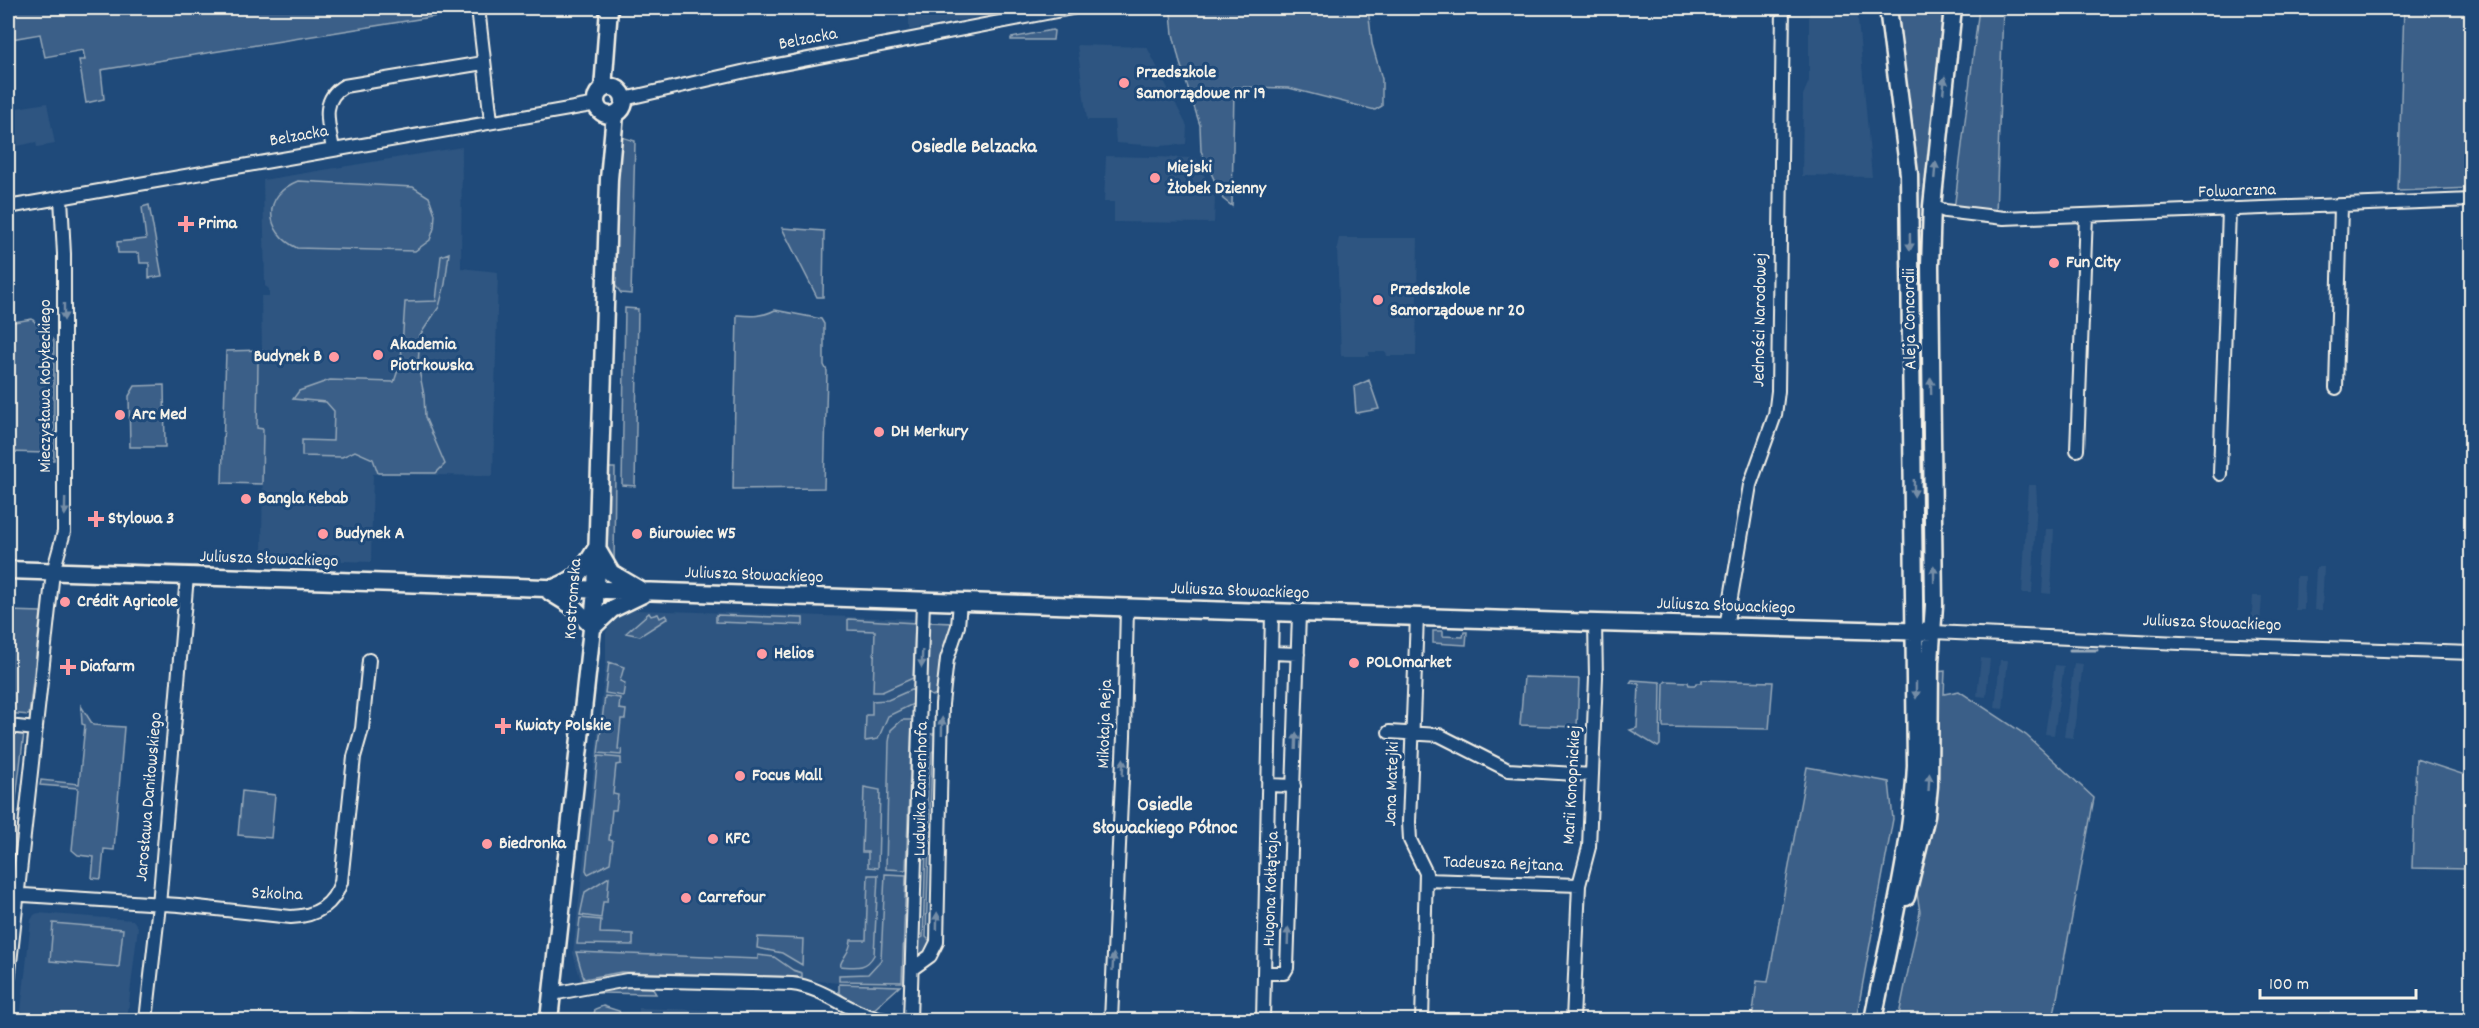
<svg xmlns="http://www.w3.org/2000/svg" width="2479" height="1028" font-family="Dekko,sans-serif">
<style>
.built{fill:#2d5581}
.green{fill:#3a5f88;stroke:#97a8b8;stroke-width:1.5}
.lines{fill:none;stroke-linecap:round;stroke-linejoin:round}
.stream{stroke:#9cacbb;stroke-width:3}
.street-casing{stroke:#f4f1e8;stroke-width:16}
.secondary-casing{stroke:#f4f1e8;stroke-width:21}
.street{stroke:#1f4a7a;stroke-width:12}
.secondary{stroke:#1f4a7a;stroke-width:16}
.oneway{fill:#748da6}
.poi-dot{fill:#ff9aa2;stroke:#1f4a7a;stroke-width:2}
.labels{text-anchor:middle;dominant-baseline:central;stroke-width:6;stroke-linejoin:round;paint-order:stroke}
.street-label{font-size:18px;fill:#f4f1e8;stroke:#1f4a7a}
.poi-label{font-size:18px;font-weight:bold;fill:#f4f1e8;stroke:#1f4a7a;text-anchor:start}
.neighbourhood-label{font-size:20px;font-weight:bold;fill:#f4f1e8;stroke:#1f4a7a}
</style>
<rect width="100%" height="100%" fill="#1f4a7a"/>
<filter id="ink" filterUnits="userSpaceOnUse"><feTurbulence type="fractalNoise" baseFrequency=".0167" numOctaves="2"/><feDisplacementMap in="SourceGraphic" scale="12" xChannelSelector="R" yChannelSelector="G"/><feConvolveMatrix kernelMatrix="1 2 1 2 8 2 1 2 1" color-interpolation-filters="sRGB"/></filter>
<g filter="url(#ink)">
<!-- built -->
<path class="built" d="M909 8H1023L909 30Z
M1809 8H1857L1872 177 1802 176 1803 95 1809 81Z
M1077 45 1147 47 1187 126 1186 144 1159 146 1116 143 1114 120H1087Z
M47 103 55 144 37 147 36 142 18 146 11 109Z
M462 147 461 268 498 272 493 476 373 474 371 562 262 558 263 429 257 428 258 361 262 350 261 296H269V289L265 286 263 180Z
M1106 156 1196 158 1215 198 1214 223 1114 222V202H1104Z
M1339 238H1418L1416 356H1387L1386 352H1369V356H1341L1337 247Z
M2028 485H2036L2037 500 2032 593H2022Z
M2046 529H2054L2051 594 2042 593Z
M2316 567H2324L2322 610H2314Z
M2296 576H2305L2304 610H2295Z
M2253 596H2262L2260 626 2251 625Z
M635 610 916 619 904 985 839 983 777 977 632 974 606 976 581 981 573 953 606 661V632L616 615Z
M1981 658 1990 659 1986 697 1977 696Z
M2000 660H2008L2003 709 1995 708Z
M2074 663 2083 664 2073 738 2064 737Z
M2055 665 2064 666 2054 735 2045 734Z
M38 913 133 920 138 927 127 1020H20L31 920 34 915Z
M639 1008 794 1013 804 1020H638Z"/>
<!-- green -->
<path class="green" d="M8 8H462V12L101 70 104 99 86 103 79 60H85L83 50 45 57 40 34 11 39Z
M1175 8H1368L1372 44 1382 79V106L1375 110 1289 88 1234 87 1232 206 1223 199 1201 151 1200 125 1180 63 1173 34 1171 13 1175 11Z
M1895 8H1943L1925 221H1915Z
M1979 8H2003L1996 214 1954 210Z
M2404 8 2471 10V188L2398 191Z
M1052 30 1054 31 1053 40H1011V38Z
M618 136 635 141 631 294 621 293 615 285Z
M298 181 413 187 429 197 435 214 434 228 430 240 415 251 297 248C264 232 262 195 298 181Z
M149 205 162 276 149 278V263H140L139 253H118L117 242 146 239 142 207Z
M782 228 824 231 823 297H817Z
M1916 231H1925L1926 598 1924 441 1918 371Z
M449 253 445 284 439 307 420 335 418 365 424 395 425 417 445 464 436 473H378L373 459 355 451 342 457 302 456V440L333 441 334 411 326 402 293 399 299 391 330 380 394 382 401 361 405 302 436 301 441 256Z
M625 308 638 309 635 486 622 485Z
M775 310 821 319 824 324V365L827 371 824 488 733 489 737 315C751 316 762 317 775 310Z
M32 319 54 341V460H46V453L8 452V323Z
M262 350 258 361 257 428 263 429 262 484 222 483 226 351Z
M1369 380 1379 409 1356 413 1354 387Z
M164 385 165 447H130L129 396 135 386Z
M609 468H615L614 565 607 552Z
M92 563 198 566V568L91 567Z
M8 611 41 612 29 715 8 713Z
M649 613 651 616 658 614 660 618 666 615 668 618 640 636 626 633Z
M716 615 803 618V625L716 622Z
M848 619 915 623 913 678 882 692H873L875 631 848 630Z
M928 622 953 623 942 653 936 694 932 696 926 693Z
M1433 631H1443V636L1463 637 1464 632H1467L1466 645 1433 643Z
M609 662 624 667 620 681 625 683 623 696 605 693Z
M1945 671 1944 694 1959 691 2026 735 2094 798 2053 1020H1898L1920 912 1916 887 1930 830 1936 672Z
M1524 677 1579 679 1577 727 1520 725Z
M1632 680 1660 682 1661 684 1660 745 1658 747 1630 730 1637 728 1639 684 1630 683Z
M1702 680 1773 682 1769 729 1663 727 1664 683 1666 681 1688 682 1689 685H1695L1696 683H1702Z
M913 689V704L888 716 878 739 865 741 866 715H872V701L888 700Z
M605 696 620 698 619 709 626 710 625 719H621L618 749 622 750 621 755 598 753Z
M81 706 93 725 124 727 114 850 104 849 101 879 92 878 94 857 78 855 72 850 78 788 40 785 41 780 79 784 85 725 82 724Z
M902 720H912L906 870 886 869 889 742 891 730Z
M8 732 24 733 12 831 8 828Z
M923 734H938L935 749 932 752 926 937 931 942 932 947 922 956 917 951V940L923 937 929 751 923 745Z
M598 756 621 758V764L616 765 613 794 618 795 616 810H612L609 840 613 841 610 863 588 874 586 870Z
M2416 759 2471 777 2469 869 2412 868Z
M1807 767 1889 782 1893 819 1856 1020H1752L1757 981 1768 982Z
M864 787 880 790 878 868 868 867V852H862Z
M242 791 275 795 271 838 238 835Z
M885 874 906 875 902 982 839 981V975L868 974 881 960Z
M868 875H878L874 955C866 970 855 967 840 966 843 955 850 954 851 940H866Z
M609 877 607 902H603L601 918 580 915 585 892Z
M580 918 601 920 600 933 633 934V945L577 944Z
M53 923 123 929 119 967 50 961Z
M758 937 803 939 802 965 782 953 757 948Z
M576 952 758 959V955L774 957 793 970 802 973V977L621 972 584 979Z
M839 984 900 986 872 1011 846 998 839 992Z
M616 986H651L656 994 599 993 591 991Z
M603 1006 619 1011 623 1020H593L595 1009Z
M348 1012 396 1017V1020H347Z"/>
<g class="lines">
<!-- stream -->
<path class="stream" d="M2070 650H2097"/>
<!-- street casing -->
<g class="street-casing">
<path id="street" d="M478 8 491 121
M624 99 746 71 1072 8
M333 149C329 126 319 100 344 86L483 63
M1932 206 1945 211 2004 218 2472 200
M8 207 597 104
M2336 388 2341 206
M2077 450 2086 215
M2220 474 2229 210
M1417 617 1409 822 1410 840 1426 873 1422 1020
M1726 627 1750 485 1775 415 1778 391 1783 8
M1933 632 2180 643 2472 653
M1272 653 1298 654
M8 726 36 729
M1389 732 1439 735 1508 770 1592 775
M1269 785 1294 786
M1426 880 1579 885
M8 894 179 905 291 917C316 916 333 906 341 882L354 757 362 729 369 660
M912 969 930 956 937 942 942 704 947 659 958 626 960 602
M1264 973H1284L1287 968 1299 614
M8 981 53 572 64 532V254L61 198
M552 994 627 980 792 984C827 988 852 1016 886 1020
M146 1020 159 905 187 576
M910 1020 923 601
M1111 1020 1124 736 1127 608
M1263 1020 1272 613
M1573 1020 1579 885 1589 847 1596 677 1595 623"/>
</g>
<!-- secondary casing -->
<g class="secondary-casing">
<path id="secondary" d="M596 101a14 14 0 1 1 28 0a14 14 0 1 1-28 0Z
M603 89 609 8
M597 549 611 573 640 590
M8 570C649 592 1291 616 1933 632
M556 587C580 578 583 570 596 549
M550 592 571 605 593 627
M593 627 612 609 643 594
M1906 897 1926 816 1929 786 1930 662 1934 605 1930 266 1932 206 1953 8
M549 1020 596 592 609 179 615 114
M1873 1020C1889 938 1912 849 1916 765L1909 174 1888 8"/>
</g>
<!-- street -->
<use href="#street" class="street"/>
<!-- secondary -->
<use href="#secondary" class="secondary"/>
</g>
<!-- one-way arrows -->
<defs><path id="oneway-solid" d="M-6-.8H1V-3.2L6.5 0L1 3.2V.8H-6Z" transform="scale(1.5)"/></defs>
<g class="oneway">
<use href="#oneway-solid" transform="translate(1944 85) rotate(-84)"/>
<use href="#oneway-solid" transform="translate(1935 170) rotate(-85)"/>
<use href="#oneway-solid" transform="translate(1910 242) rotate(89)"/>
<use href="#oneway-solid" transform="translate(64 312) rotate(90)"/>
<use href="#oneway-solid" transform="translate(1931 386) rotate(-91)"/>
<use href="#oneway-solid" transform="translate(1914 488) rotate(89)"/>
<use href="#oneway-solid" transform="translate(65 507) rotate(91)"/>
<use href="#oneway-solid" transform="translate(1934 574) rotate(-91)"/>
<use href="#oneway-solid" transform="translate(922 659) rotate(92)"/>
<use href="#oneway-solid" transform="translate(1916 690) rotate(90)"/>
<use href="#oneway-solid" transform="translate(942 726) rotate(-89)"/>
<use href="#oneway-solid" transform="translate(1296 741) rotate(-88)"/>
<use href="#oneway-solid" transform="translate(1123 767) rotate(-87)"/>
<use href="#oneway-solid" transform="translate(1929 782) rotate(-87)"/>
<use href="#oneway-solid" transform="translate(937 921) rotate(-89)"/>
<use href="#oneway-solid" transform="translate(1288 936) rotate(-88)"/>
<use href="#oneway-solid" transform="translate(1113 962) rotate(-87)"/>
</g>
</g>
<!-- markers -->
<g class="poi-dot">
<circle cx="1124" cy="83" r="6"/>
<circle cx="1155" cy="178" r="6"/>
<path d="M183 215h6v6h6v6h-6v6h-6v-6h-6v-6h6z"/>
<circle cx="2054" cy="263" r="6"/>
<circle cx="1378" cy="300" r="6"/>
<circle cx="378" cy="355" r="6"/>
<circle cx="334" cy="357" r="6"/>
<circle cx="120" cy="415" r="6"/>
<circle cx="879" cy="432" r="6"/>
<circle cx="246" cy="499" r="6"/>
<path d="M93 510h6v6h6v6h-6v6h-6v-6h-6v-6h6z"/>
<circle cx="323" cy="534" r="6"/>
<circle cx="637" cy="534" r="6"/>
<circle cx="65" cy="602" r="6"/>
<circle cx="762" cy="654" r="6"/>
<circle cx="1354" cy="663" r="6"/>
<path d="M65 658h6v6h6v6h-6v6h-6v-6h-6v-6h6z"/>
<path d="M500 717h6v6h6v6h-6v6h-6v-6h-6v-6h6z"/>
<circle cx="740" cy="776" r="6"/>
<circle cx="713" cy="839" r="6"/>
<circle cx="487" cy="844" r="6"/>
<circle cx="686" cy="898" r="6"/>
</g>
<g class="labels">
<!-- street labels -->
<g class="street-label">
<text transform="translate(808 40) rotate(-11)">Belzacka</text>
<text transform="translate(299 137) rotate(-10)">Belzacka</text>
<text transform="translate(2237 192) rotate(-2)">Folwarczna</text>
<text transform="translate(1911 319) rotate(-91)">Aleja Concordii</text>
<text transform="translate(1761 320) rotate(-89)">Jedności Narodowej</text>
<text transform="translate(46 386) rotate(-90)">Mieczysława Kobyłeckiego</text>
<text transform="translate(269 560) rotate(2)">Juliusza Słowackiego</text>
<text transform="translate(754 576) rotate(2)">Juliusza Słowackiego</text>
<text transform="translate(1240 592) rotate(2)">Juliusza Słowackiego</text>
<text transform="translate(574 599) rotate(-86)">Kostromska</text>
<text transform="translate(1726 607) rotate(2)">Juliusza Słowackiego</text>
<text transform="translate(2212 624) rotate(2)">Juliusza Słowackiego</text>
<text transform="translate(1106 724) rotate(-88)">Mikołaja Reja</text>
<text transform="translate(1393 784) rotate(-88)">Jana Matejki</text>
<text transform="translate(1573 785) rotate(-87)">Marii Konopnickiej</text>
<text transform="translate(922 789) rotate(-89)">Ludwika Zamenhofa</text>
<text transform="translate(150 797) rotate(-85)">Jarosława Daniłowskiego</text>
<text transform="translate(1503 865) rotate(2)">Tadeusza Rejtana</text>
<text transform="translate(1272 889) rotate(-88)">Hugona Kołłątaja</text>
<text transform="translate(277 895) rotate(2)">Szkolna</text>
</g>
<!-- poi labels -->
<g class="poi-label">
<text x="1136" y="73">Przedszkole<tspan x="1136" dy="21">Samorządowe nr 19</tspan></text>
<text x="1167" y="168">Miejski<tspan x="1167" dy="21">Żłobek Dzienny</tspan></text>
<text x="198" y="224">Prima</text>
<text x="2066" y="263">Fun City</text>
<text x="1390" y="290">Przedszkole<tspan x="1390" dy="21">Samorządowe nr 20</tspan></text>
<text x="390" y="345">Akademia<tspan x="390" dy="21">Piotrkowska</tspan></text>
<text x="322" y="357" text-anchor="end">Budynek B</text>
<text x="132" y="415">Arc Med</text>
<text x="891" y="432">DH Merkury</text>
<text x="258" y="499">Bangla Kebab</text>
<text x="108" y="519">Stylowa 3</text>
<text x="335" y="534">Budynek A</text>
<text x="649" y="534">Biurowiec W5</text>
<text x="77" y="602">Crédit Agricole</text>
<text x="774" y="654">Helios</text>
<text x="1366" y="663">POLOmarket</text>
<text x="80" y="667">Diafarm</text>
<text x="515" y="726">Kwiaty Polskie</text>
<text x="752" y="776">Focus Mall</text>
<text x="725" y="839">KFC</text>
<text x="499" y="844">Biedronka</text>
<text x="698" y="898">Carrefour</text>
</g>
<!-- neighbourhood labels -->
<g class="neighbourhood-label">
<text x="974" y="148">Osiedle Belzacka</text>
<text x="1165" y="806">Osiedle<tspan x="1165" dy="23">Słowackiego Północ</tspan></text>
</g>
</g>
<!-- margin -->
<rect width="2479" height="1028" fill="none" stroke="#1f4a7a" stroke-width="30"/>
<rect x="15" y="15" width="2449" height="998" fill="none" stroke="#f4f1e8" stroke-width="2" filter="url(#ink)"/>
<!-- scale -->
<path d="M2260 989v9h156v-9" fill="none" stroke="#f4f1e8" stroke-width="3"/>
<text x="2269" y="989" font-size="18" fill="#f4f1e8" stroke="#1f4a7a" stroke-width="4.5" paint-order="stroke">100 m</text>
</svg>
